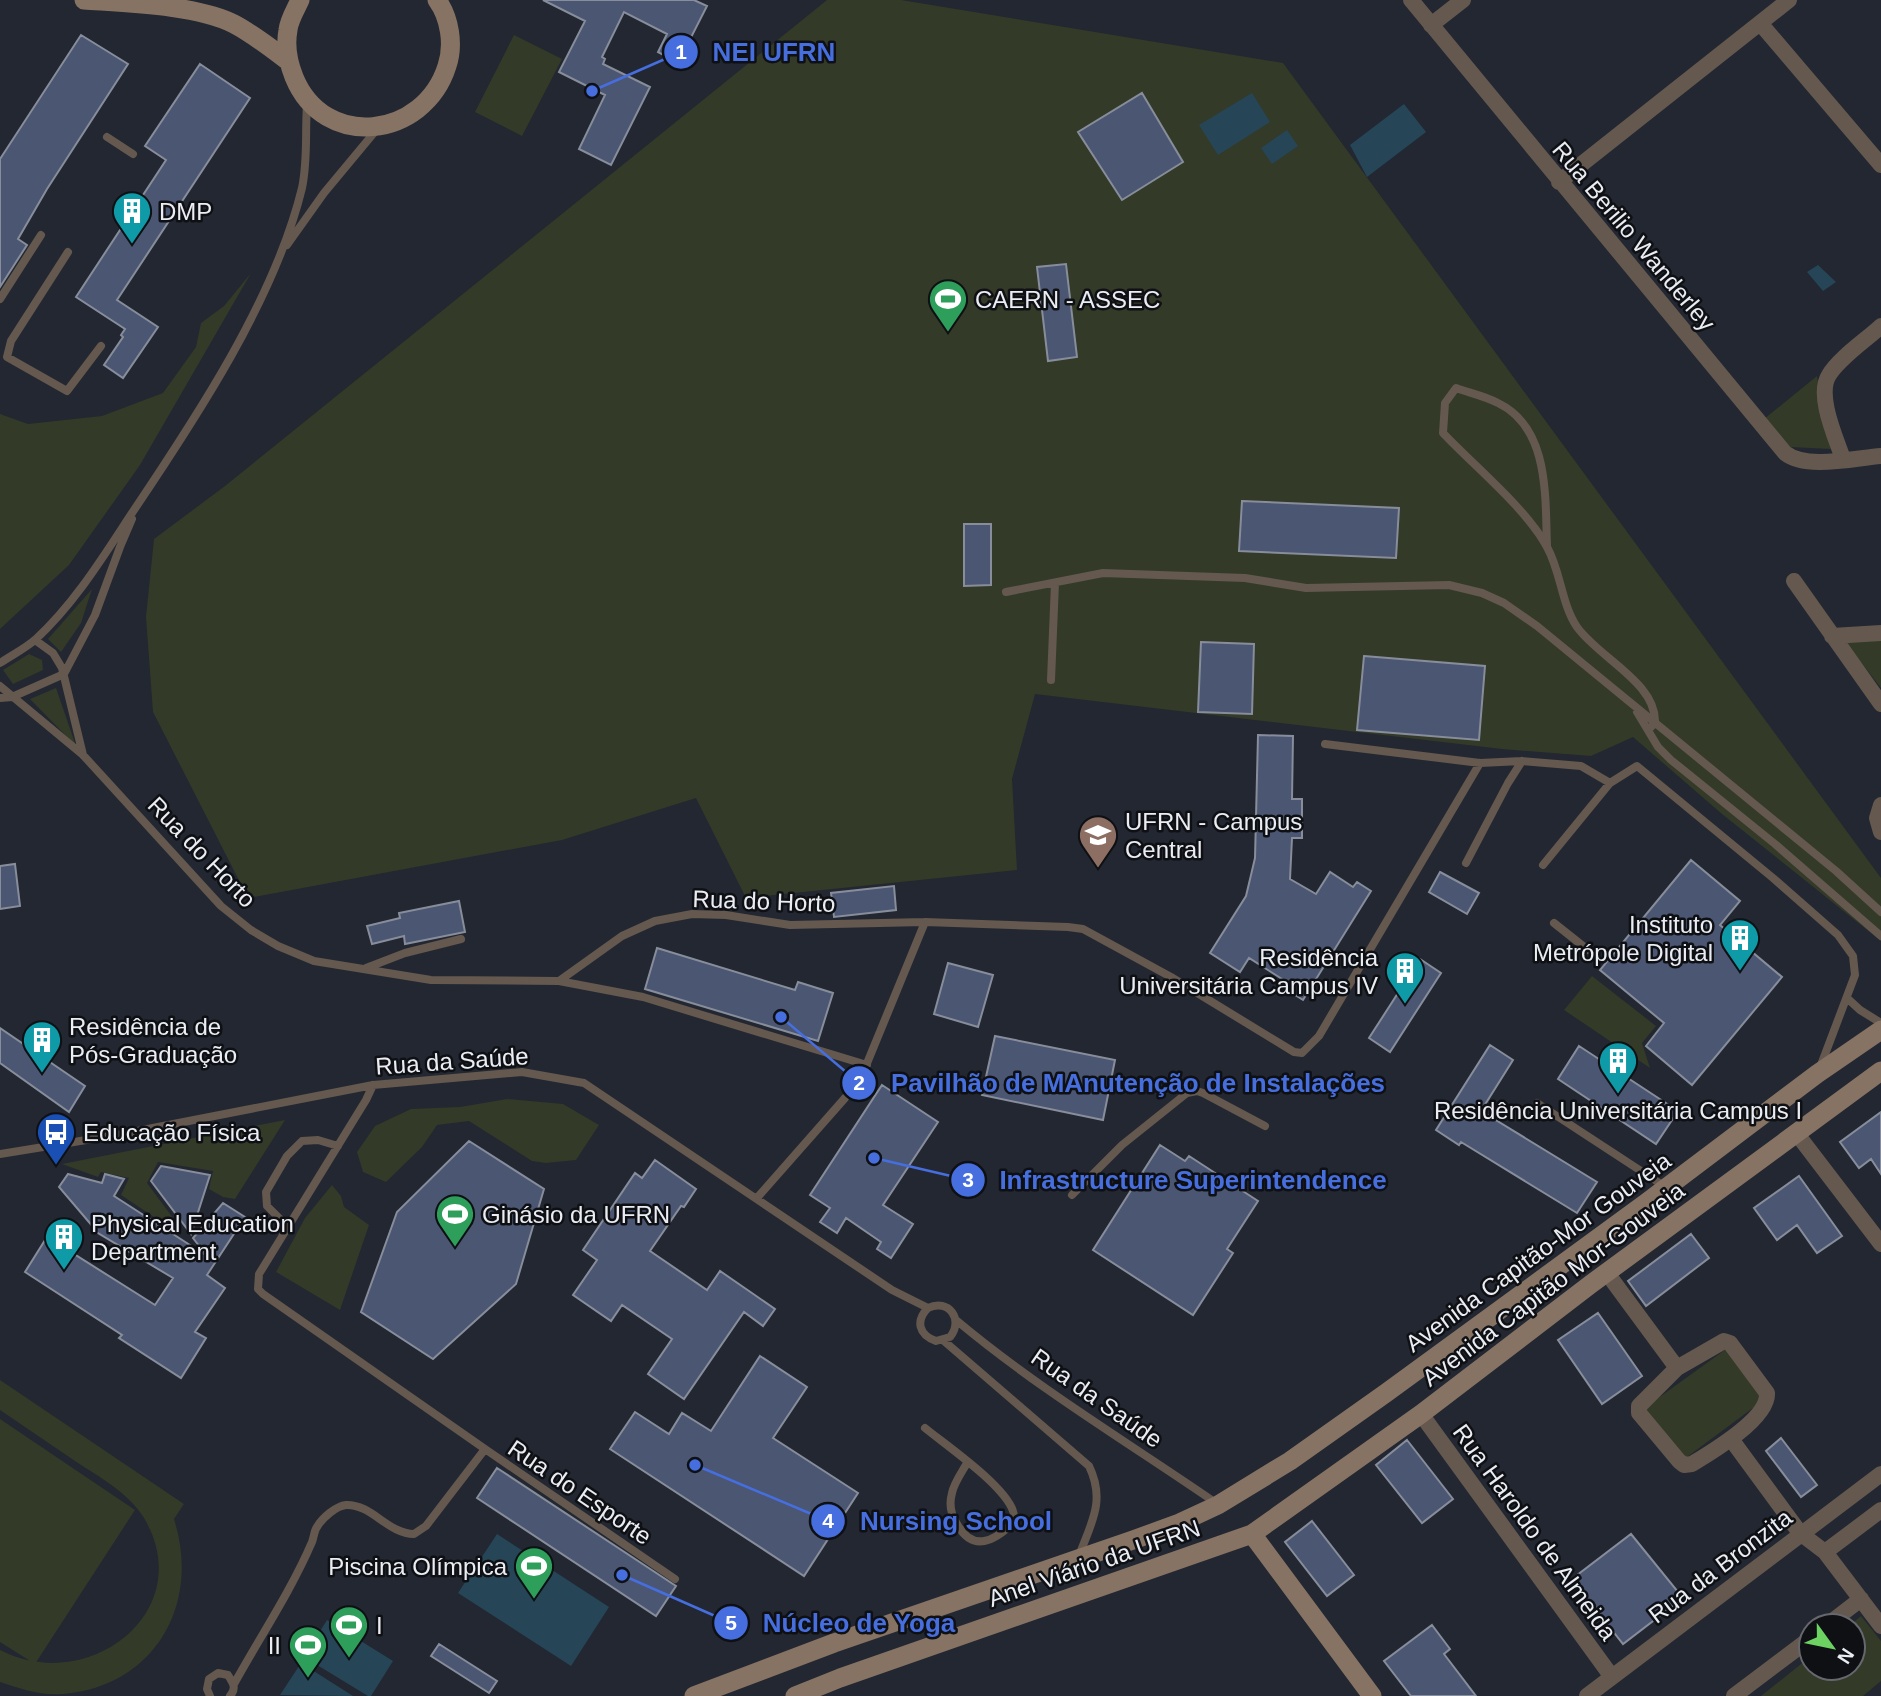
<svg xmlns="http://www.w3.org/2000/svg" width="1881" height="1696" font-family="Arial,sans-serif">
<style>
.green{fill:#333a28}
.water{fill:#264658}
.building{fill:#4a5672;stroke:#878d9a;stroke-width:2}
.lines{fill:none;stroke-linecap:round;stroke-linejoin:round}
.service{stroke:#64584f;stroke-width:8}
.minor{stroke:#64584f;stroke-width:16}
.secondary{stroke:#877364;stroke-width:19}
.labels{text-anchor:middle;dominant-baseline:central;stroke-width:5;stroke-linejoin:round;paint-order:stroke}
.poi-label{font-size:24px;fill:#eaedf4;stroke:#0e1014;text-anchor:start}
.street-label{font-size:24px;fill:#eaedf4;stroke:#0e1014}
.leader{fill:none;stroke:#466ede;stroke-width:2.5}
.callout-dot{fill:#466ede;stroke:#0e1014;stroke-width:2.5}
.mark-label{font-size:21px;text-anchor:middle;font-weight:bold;fill:#fff}
.callout-label{font-size:26px;text-anchor:middle;font-weight:bold;fill:#466ede;stroke:#0e1014;stroke-width:5;stroke-linejoin:round;paint-order:stroke}
</style>
<rect width="100%" height="100%" fill="#222731"/>
<!-- green -->
<path class="green" d="M827 0H901L1283 63 1881 878V941L1722 814 1633 737 1591 756 1502 749 1035 694 1012 779 1017 870 746 898 696 798 562 840 248 898 153 712 146 617 154 539 225 486Z
M514 35 562 59 522 136 475 112Z
M251 273 140 465 69 565 0 629V414L28 424 102 416 163 393 196 347 201 323 224 306Z
M1817 376 1831 449 1790 447 1764 419Z
M92 589 81 623 61 652 48 639Z
M1843 639H1881V688Z
M29 654 42 660 43 670 13 684 3 670Z
M56 688 76 746 30 699Z
M1592 976 1656 1026 1642 1043 1650 1068 1564 1010Z
M507 1099 563 1104 599 1125 576 1160 546 1163 532 1161 469 1121 437 1125 422 1147 386 1182 363 1172 357 1152 375 1126 411 1109 460 1107Z
M285 1120 235 1199 223 1197 209 1189 213 1171 158 1162 147 1183 176 1222 169 1227 121 1195 129 1178 101 1172 98 1177 62 1164Z
M332 1185 341 1196 344 1207 369 1225 340 1310 276 1272 305 1218Z
M1729 1347 1765 1399 1683 1460 1643 1409Z
M0 1380 184 1504 174 1519C201 1603 156 1686 63 1694 41 1696 21 1689 0 1682V1650C89 1696 199 1611 144 1518 128 1492 99 1477 75 1461 50 1444 25 1427 0 1410Z
M0 1419 135 1510 35 1664 0 1642Z
M1861 1616 1881 1641V1681L1863 1696H1761L1811 1656V1668H1853V1626H1849Z"/>
<!-- water -->
<path class="water" d="M1252 93 1270 122 1218 155 1199 125Z
M1404 104 1426 132 1367 177 1350 145Z
M1287 130 1298 146 1272 164 1261 148Z
M1818 265 1836 282 1823 291 1807 272Z
M497 1534 609 1607 571 1666 458 1593Z
M327 1620 393 1661 371 1696H368L304 1657Z
M301 1663 353 1696 280 1695Z"/>
<!-- building -->
<path class="building" d="M543 0H694L707 6 678 63 658 52 667 34 624 12 602 57 605 59 603 64 650 87 611 165 579 149 605 95 559 72 585 21Z
M81 35 128 64 47 189 18 239 27 245 0 287V159Z
M200 64 250 98 117 300 158 327 123 378 104 365 123 337 121 335 125 329 76 297 166 160 145 146Z
M1142 93 1183 162 1122 200 1078 132Z
M1066 264 1077 357 1048 361 1037 267Z
M1242 501 1399 508 1396 558 1239 551Z
M964 524H991V585L964 586Z
M1201 642 1254 644 1252 714 1198 712Z
M1364 656 1485 666 1479 740 1357 730Z
M1258 735 1293 736 1292 799H1302V838H1292L1290 879 1316 894 1330 872 1353 887 1357 882 1371 891 1303 1000 1290 992 1293 986 1249 958 1240 972 1210 953 1246 896 1251 875 1255 858Z
M1691 860 1740 901 1720 925 1782 977 1692 1085 1646 1046 1664 1023 1600 970Z
M15 864 20 906 0 909V866Z
M1440 872 1479 893 1467 914 1429 892Z
M894 886 896 910 834 917 831 893Z
M459 901 465 932 405 944 404 936 372 944 367 926 400 918 399 913Z
M657 948 795 990 798 982 833 993 818 1041 645 989Z
M1420 959 1441 973 1390 1052 1369 1038Z
M948 963 993 975 978 1027 934 1014Z
M0 1028 85 1086 69 1112 0 1063Z
M995 1036 1115 1060 1103 1120 982 1095Z
M1490 1045 1513 1060 1481 1111 1597 1182 1577 1213 1461 1142 1459 1145 1436 1130Z
M1579 1046 1678 1111 1656 1144 1558 1079Z
M882 1085 938 1122 883 1205 913 1224 891 1258 877 1249 881 1242 846 1218 837 1233 820 1222 830 1208 810 1195Z
M1881 1112V1174L1871 1159 1859 1168 1840 1142Z
M469 1141 544 1189 516 1284 433 1359 361 1312 397 1212Z
M1160 1145 1185 1161 1189 1156 1258 1201 1227 1249 1233 1253 1193 1315 1093 1250Z
M655 1160 696 1189 684 1207 681 1206 650 1251 707 1290 720 1271 775 1309 763 1326 744 1312 684 1399 648 1374 672 1339 622 1305 611 1321 573 1295 597 1260 583 1250 635 1173 642 1178Z
M161 1166 210 1175 191 1234 151 1181Z
M68 1174 102 1183 105 1174 124 1179 114 1196 207 1256 193 1238 223 1203 245 1217 207 1275 225 1288 195 1332 206 1338 181 1378 119 1338 122 1335 25 1272 47 1237 155 1305 173 1278 93 1230 94 1228 59 1187Z
M1799 1176 1842 1236 1817 1253 1797 1225 1777 1240 1754 1208Z
M1691 1234 1709 1258 1646 1306 1628 1281Z
M1598 1313 1642 1376 1602 1404 1558 1340Z
M760 1356 807 1387 773 1438 858 1493 804 1576 610 1449 635 1412 669 1434 682 1413 711 1431Z
M1781 1438 1817 1485 1801 1497 1766 1451Z
M1407 1440 1453 1499 1422 1523 1376 1465Z
M497 1468 676 1586 656 1616 477 1498Z
M1312 1521 1354 1575 1327 1596 1285 1542Z
M1631 1534 1683 1598 1623 1644 1572 1579Z
M1432 1625 1450 1649 1444 1654 1476 1696H1411L1384 1661Z
M439 1644 497 1681 489 1693 431 1656Z"/>
<g class="lines">
<!-- service -->
<path class="service" d="M107 137 133 154
M287 245 324 193 378 128
M68 252 11 341 7 357 67 391 101 346
M0 299 41 235
M1547 546C1545 498 1550 428 1498 403 1485 396 1470 393 1456 388L1445 403 1443 433C1474 466 1526 508 1547 547 1561 572 1561 603 1577 627 1599 658 1657 683 1655 723L1648 730
M1006 592 1103 573 1245 578 1306 588 1449 585 1482 593 1504 603 1537 626 1836 871 1881 912
M35 640 53 653 62 668 83 755
M0 663C12 655 26 648 36 639 75 603 103 557 132 513 196 418 275 299 302 188 308 160 305 132 307 104
M1051 680 1055 583
M0 686 83 755 221 906 251 930 278 946 314 961 431 980 559 981 622 936 655 921 692 914 726 915 790 925 925 922 863 1073 845 1098 757 1198
M0 698 12 697 64 674 95 615 120 547 132 519
M1637 712 1658 747 1671 760 1775 844 1881 936
M1325 744 1480 763 1522 761 1581 766 1610 783
M1466 863 1508 783 1522 761
M1543 865 1610 783 1637 766 1773 878 1838 935 1853 956 1855 975 1821 1065
M925 922 1068 927 1083 929 1171 977 1294 1052 1302 1053 1319 1036 1480 763
M1554 923 1588 950
M366 968 405 953 461 939
M559 981 643 997 867 1065
M1847 998 1860 1010 1881 1023
M373 1085 366 1100 259 1274 258 1289 263 1294 485 1449
M1537 1103 1667 1188
M0 1154 117 1135 373 1085 522 1072 584 1083 892 1290 928 1308C949 1298 964 1320 950 1337L936 1341C919 1335 915 1321 928 1308
M1072 1195 1122 1145 1187 1093 1197 1091 1203 1093 1265 1126
M288 1227 267 1206 266 1192 287 1156 302 1141 318 1140 338 1146
M956 1320C1037 1388 1129 1443 1216 1503
M944 1341 1089 1466C1106 1501 1091 1523 1079 1556
M925 1428C947 1446 1004 1485 1013 1511 1014 1512 1014 1521 1014 1522 995 1541 973 1553 957 1524 951 1515 949 1504 952 1493 954 1483 962 1472 967 1463
M234 1684C260 1637 291 1591 312 1542 314 1537 314 1531 317 1527 322 1518 336 1506 346 1505 372 1504 388 1534 414 1534L426 1526 485 1449 675 1579
M210 1696 207 1689 209 1679 218 1673 228 1675C233 1683 237 1688 230 1696"/>
<!-- minor -->
<path class="minor" d="M1411 0 1785 453C1806 470 1855 458 1881 456
M1760 23 1881 165
M1431 25 1463 0
M1559 182 1789 0
M1843 459C1836 438 1816 395 1829 375 1839 358 1866 340 1881 326
M1794 581 1881 704
M1832 636 1881 633
M1881 805 1877 818 1881 832
M1797 1134 1881 1244
M1607 1273 1677 1368
M1724 1341 1730 1343 1767 1393C1769 1418 1712 1452 1692 1464L1684 1465 1679 1461 1639 1413V1406L1677 1368Z
M1421 1414 1612 1677
M1731 1439 1800 1533 1825 1552 1881 1626
M1825 1552 1881 1510
M1826 1626 1861 1599
M1587 1696 1881 1474
M1734 1696 1811 1638"/>
<!-- secondary -->
<path class="secondary" d="M84 0C127 3 197 5 234 24 253 34 271 48 288 61
M300 0C296 9 289 20 288 30 285 46 288 62 294 77 324 151 424 139 447 66 454 45 450 18 437 0
M1252 1534 1372 1696
M694 1696 834 1643 1133 1540 1177 1524 1218 1505 1290 1461 1386 1393 1646 1203 1817 1074 1881 1030
M795 1696 840 1678 1252 1534 1421 1414 1591 1284 1881 1071"/>
</g>
<!-- icons -->
<defs>
<g id="building-pin" transform="scale(2.0125)"><path d="M0 17L-7.5 6A9.5 9.5 0 1 1 7.5 6Z" fill="#0f9aa8" stroke="#0e1014"/><path d="M-4-6H4V6H1V3H-1V6H-4ZM-2.5-4.3h1.7v1.8h-1.7ZM.8-4.3h1.7v1.8H.8ZM-2.5-1h1.7V.8h-1.7ZM.8-1h1.7V.8H.8Z" fill="#fff"/></g>
<g id="stadium-pin" transform="scale(2.0125)"><path d="M0 17L-7.5 6A9.5 9.5 0 1 1 7.5 6Z" fill="#2e9e5b" stroke="#0e1014"/><path d="M0-5a6.5 5 0 1 0 0 10a6.5 5 0 1 0 0-10ZM-3.5-1.8h7v3.6h-7Z" fill="#fff"/></g>
<g id="university-pin" transform="scale(2.0125)"><path d="M0 17L-7.5 6A9.5 9.5 0 1 1 7.5 6Z" fill="#8d6e63" stroke="#0e1014"/><path d="M0-5L7-2L0 1L-7-2ZM-4 1L0 2.5L4 1V4Q0 6-4 4Z" fill="#fff"/></g>
<g id="bus-pin" transform="scale(2.0125)"><path d="M0 17L-7.5 6A9.5 9.5 0 1 1 7.5 6Z" fill="#1a4fb4" stroke="#0e1014"/><path d="M-5-6H5V4H4V6H2V4H-2V6H-4V4H-5ZM-3.5-4V0h7V-4ZM-3.5 1.2v1.5H-2V1.2ZM2 1.2v1.5H3.5V1.2Z" fill="#fff"/></g>
</defs>
<g fill-rule="evenodd">
<use href="#building-pin" x="132" y="211"/>
<use href="#stadium-pin" x="948" y="299"/>
<use href="#university-pin" x="1098" y="835"/>
<use href="#building-pin" x="1740" y="938"/>
<use href="#building-pin" x="1405" y="971"/>
<use href="#building-pin" x="42" y="1040"/>
<use href="#building-pin" x="1618" y="1061"/>
<use href="#bus-pin" x="56" y="1132"/>
<use href="#stadium-pin" x="455" y="1214"/>
<use href="#building-pin" x="64" y="1237"/>
<use href="#stadium-pin" x="534" y="1566"/>
<use href="#stadium-pin" x="349" y="1625"/>
<use href="#stadium-pin" x="308" y="1645"/>
</g>
<g class="labels">
<!-- poi labels -->
<g class="poi-label">
<text x="159" y="211">DMP</text>
<text x="975" y="299">CAERN - ASSEC</text>
<text x="1125" y="821">UFRN - Campus<tspan x="1125" dy="28">Central</tspan></text>
<text x="1713" y="924" text-anchor="end">Instituto<tspan x="1713" dy="28">Metrópole Digital</tspan></text>
<text x="1378" y="957" text-anchor="end">Residência<tspan x="1378" dy="28">Universitária Campus IV</tspan></text>
<text x="69" y="1026">Residência de<tspan x="69" dy="28">Pós-Graduação</tspan></text>
<text x="1618" y="1110" text-anchor="middle">Residência Universitária Campus I</text>
<text x="83" y="1132">Educação Física</text>
<text x="482" y="1214">Ginásio da UFRN</text>
<text x="91" y="1223">Physical Education<tspan x="91" dy="28">Department</tspan></text>
<text x="507" y="1566" text-anchor="end">Piscina Olímpica</text>
<text x="376" y="1625">I</text>
<text x="281" y="1645" text-anchor="end">II</text>
</g>
<!-- street labels -->
<g class="street-label">
<text transform="translate(1634 236) rotate(50)">Rua Berilio Wanderley</text>
<text transform="translate(202 852) rotate(46)">Rua do Horto</text>
<text transform="translate(764 901) rotate(2)">Rua do Horto</text>
<text transform="translate(452 1061) rotate(-4)">Rua da Saúde</text>
<text transform="translate(1538 1252) rotate(-36)">Avenida Capitão-Mor Gouveia</text>
<text transform="translate(1553 1284) rotate(-37)">Avenida Capitão Mor-Gouveia</text>
<text transform="translate(1097 1398) rotate(35)">Rua da Saúde</text>
<text transform="translate(580 1492) rotate(34)">Rua do Esporte</text>
<text transform="translate(1535 1532) rotate(54)">Rua Haroldo de Almeida</text>
<text transform="translate(1094 1563) rotate(-19)">Anel Viário da UFRN</text>
<text transform="translate(1720 1566) rotate(-37)">Rua da Bronzita</text>
</g>
</g>
<!-- callouts -->
<path class="leader" d="M592 91L681 52M781 1017L859 1083M874 1158L968 1180M695 1465L828 1521M622 1575L731 1623"/>
<g class="callout-dot">
<circle cx="592" cy="91" r="7"/>
<circle cx="781" cy="1017" r="7"/>
<circle cx="874" cy="1158" r="7"/>
<circle cx="695" cy="1465" r="7"/>
<circle cx="622" cy="1575" r="7"/>
<circle cx="681" cy="52" r="18"/>
<circle cx="859" cy="1083" r="18"/>
<circle cx="968" cy="1180" r="18"/>
<circle cx="828" cy="1521" r="18"/>
<circle cx="731" cy="1623" r="18"/>
</g>
<g class="mark-label">
<text x="681" y="59">1</text>
<text x="859" y="1090">2</text>
<text x="968" y="1187">3</text>
<text x="828" y="1528">4</text>
<text x="731" y="1630">5</text>
</g>
<g class="callout-label">
<text x="774" y="61">NEI UFRN</text>
<text x="1138" y="1092">Pavilhão de MAnutenção de Instalações</text>
<text x="1193" y="1189">Infrastructure Superintendence</text>
<text x="956" y="1530">Nursing School</text>
<text x="859" y="1632">Núcleo de Yoga</text>
</g>
<!-- north arrow -->
<g transform="translate(1832 1647) rotate(123)"><circle r="33" fill="#0e1014" stroke="#66686e" stroke-width="2"/>
<path d="M0-5L12 26L0 18L-12 26Z" fill="#6cd362"/>
<text y="-10" font-size="19" font-weight="bold" text-anchor="middle" fill="#eaedf4">N</text>
</g>
</svg>
